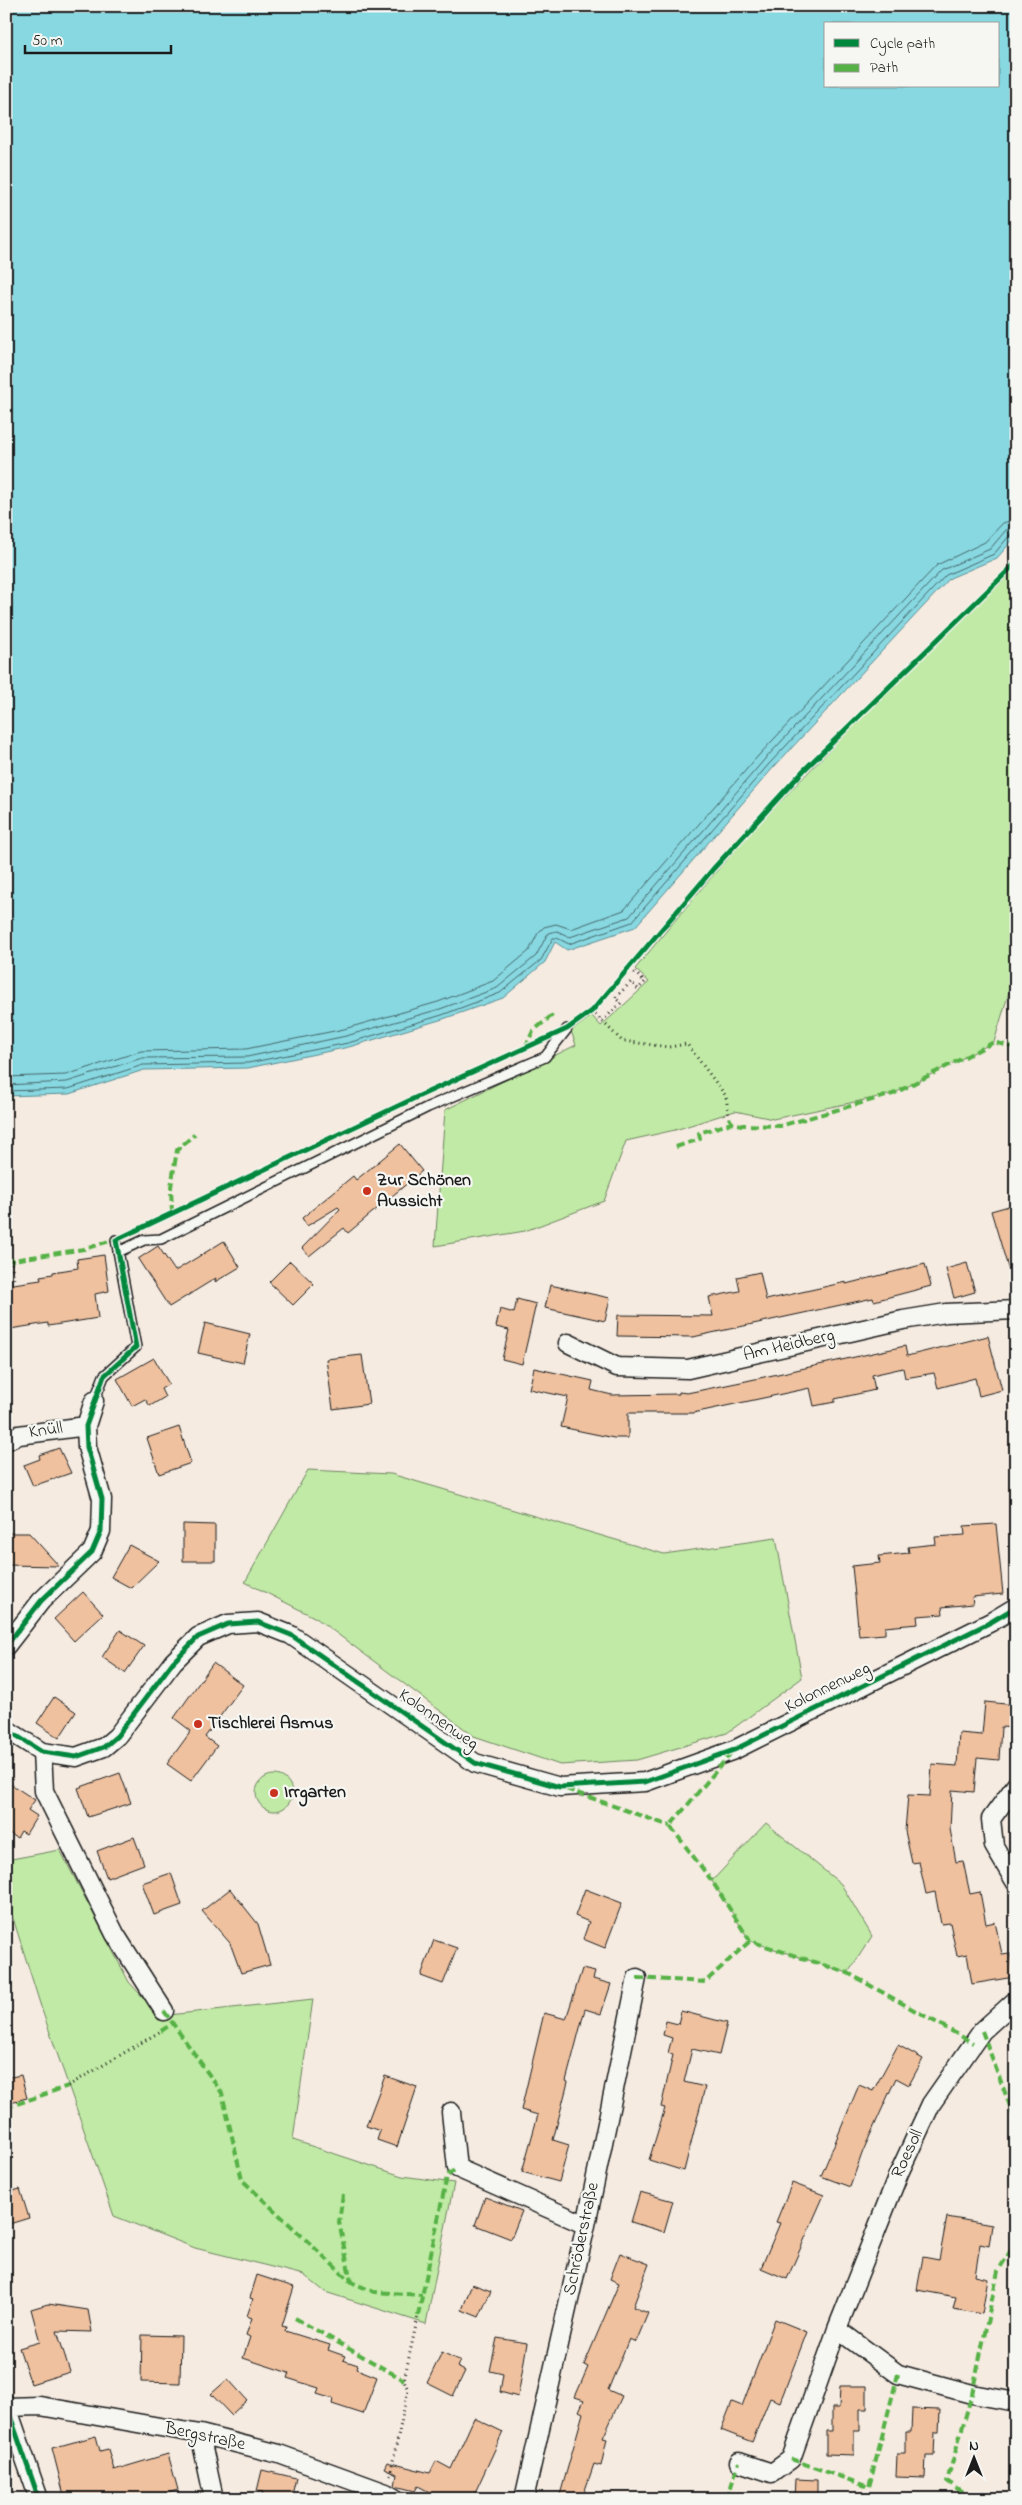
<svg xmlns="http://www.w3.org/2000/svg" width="1022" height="2505" font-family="'Indie Flower',sans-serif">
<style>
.green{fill:#c0eaa5;stroke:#6e8360}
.water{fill:#87d8e1;stroke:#5c8d92;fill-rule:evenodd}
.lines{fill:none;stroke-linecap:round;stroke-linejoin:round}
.shore{stroke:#47676b;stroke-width:1}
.building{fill:#efc19f;stroke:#1c1c1c}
.lane-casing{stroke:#1c1c1c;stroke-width:12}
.street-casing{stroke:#1c1c1c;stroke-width:21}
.path{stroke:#1c1c1c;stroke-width:3;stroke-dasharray:1 4;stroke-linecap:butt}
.lane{stroke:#f6f6f2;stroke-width:9}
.street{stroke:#f6f6f2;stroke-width:18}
.quiet{stroke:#55b145;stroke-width:4;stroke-dasharray:8 4;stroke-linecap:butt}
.cycleway-casing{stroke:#f6f6f2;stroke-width:8}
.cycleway{stroke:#00873e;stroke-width:5}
.poi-dot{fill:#c8321e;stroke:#f6f6f2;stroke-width:2}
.labels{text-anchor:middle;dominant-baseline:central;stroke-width:4.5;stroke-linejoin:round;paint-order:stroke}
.poi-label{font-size:18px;font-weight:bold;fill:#1c1c1c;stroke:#f6f6f2;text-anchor:start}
.street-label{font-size:18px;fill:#1c1c1c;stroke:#f6f6f2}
</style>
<rect width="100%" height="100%" fill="#f5ebe1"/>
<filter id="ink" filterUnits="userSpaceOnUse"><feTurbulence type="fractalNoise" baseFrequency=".02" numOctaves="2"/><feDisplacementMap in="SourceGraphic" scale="10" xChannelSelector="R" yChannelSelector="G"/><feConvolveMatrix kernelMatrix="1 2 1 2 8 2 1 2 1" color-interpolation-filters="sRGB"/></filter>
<g filter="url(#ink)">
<!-- green -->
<path class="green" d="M1016 568V969L994 1042 893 1094 773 1119 735 1111 675 1130 626 1141 604 1201 525 1231 435 1246 445 1110 576 1045 571 1031 592 1016 601 1026 649 982 635 969C680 914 725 859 774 808 852 725 934 647 1016 568Z
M308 1470 391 1474 664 1554 776 1538 802 1678 727 1733 637 1760 560 1765 474 1736 316 1618 245 1582Z
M256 1793a18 18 0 1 1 36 0a18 18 0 1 1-36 0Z
M766 1823 841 1884 872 1936 848 1973 750 1941 712 1881Z
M60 1850 129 1982 160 2016 313 1999 293 2140 402 2176 454 2183 426 2324 325 2292 304 2275 195 2248 114 2216 42 2010 6 1896V1860Z"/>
<!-- water -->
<path class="water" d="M6 6H1016V536L997 558 950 578 773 768 635 927 567 950 555 942 545 962 503 998 443 1019 349 1047 248 1068 144 1070 69 1094 6 1096ZM826 24H998V86H826Z"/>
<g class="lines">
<!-- shore -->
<path class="shore" d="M6 1077 66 1075 141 1051 246 1049 344 1029 438 1002 493 981 529 951 538 933 544 927 556 924 571 929 624 910 759 755 937 565 985 542 1003 523 1016 519
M6 1085 67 1082 142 1058 247 1057 346 1036 440 1009 497 988 536 956 548 933 557 931 570 937 629 917 764 760 942 570 990 549 1006 530 1016 527
M6 1091 68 1089 143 1065 248 1063 348 1043 442 1015 500 993 541 960 553 938H557L569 944 632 922 769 764 946 575 994 554 1010 535 1016 533"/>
</g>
<!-- building -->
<path class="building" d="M400 1144 422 1171 348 1233 344 1228 309 1256 302 1248 340 1209 338 1207 307 1226 302 1218 353 1176 356 1180Z
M1016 1204V1280L1012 1281 991 1211Z
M224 1241 240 1267 215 1282 216 1278 169 1307 138 1259 158 1246 175 1271Z
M104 1255 109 1291 95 1294 98 1318 48 1326V1323L10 1329 6 1285 41 1280 40 1276 53 1274V1272L78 1268 77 1259Z
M290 1261 314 1284 293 1305 269 1282Z
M967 1263 975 1292 954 1298 946 1269Z
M925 1264 931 1286 874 1301 873 1298 693 1337 617 1336 618 1315 713 1316 709 1297 740 1291 737 1277 760 1272 766 1300 846 1282V1284Z
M550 1285 610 1298 605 1321 545 1308Z
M517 1299 536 1304 522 1364 502 1359 509 1330 496 1327 500 1309 514 1313Z
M205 1323 250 1334 243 1363 198 1353Z
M988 1336 1002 1390 979 1396 975 1378 938 1388 934 1373 905 1378 903 1368 872 1375 875 1390 835 1399V1402L814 1406 810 1388 693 1413H628V1438H614L561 1427 568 1397 529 1389 534 1368 593 1381 591 1390 612 1395 679 1394V1392L687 1393 746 1381 905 1346 907 1356Z
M362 1355 369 1404 333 1409 326 1359Z
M154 1358 169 1384 161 1389 165 1397 150 1406 145 1399 132 1406 117 1379Z
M179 1427 191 1463 159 1474 147 1438Z
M59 1448 71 1473 33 1486 24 1465 40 1459 39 1455Z
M183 1524 215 1525V1561H183Z
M996 1524 1003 1594 972 1597 973 1604 942 1607 943 1614 917 1616 918 1624 885 1627V1634L859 1636 852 1566 880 1563 879 1556 909 1553 908 1547 936 1544 935 1537 965 1535 964 1526Z
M6 1533H29L59 1566 6 1565Z
M129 1545 159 1561 131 1588 111 1577Z
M83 1592 103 1614 74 1641 54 1619Z
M120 1630 144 1646 125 1673 102 1657Z
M213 1663 243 1685 205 1737 217 1746 191 1781 167 1764 191 1731 174 1718Z
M54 1697 76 1712 59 1738 37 1723Z
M985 1702 1016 1705V1728L1001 1727 999 1760 977 1758 974 1792 952 1790 950 1829 956 1862 963 1861 970 1894 980 1892 986 1924 995 1922 1002 1954 1010 1953 1014 1977 972 1984 967 1954 957 1956 950 1923 941 1924 935 1892 926 1894 919 1862 912 1863 905 1831 908 1795 930 1796 932 1764 957 1766 959 1733 982 1735Z
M120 1773 131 1803 88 1817 78 1788Z
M6 1781 35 1800 28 1810 37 1816 26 1834 21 1831 17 1838 6 1831Z
M134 1837 144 1864 107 1878 97 1851Z
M171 1873 182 1905 154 1915 142 1883Z
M230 1889 258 1924 270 1965 241 1973 230 1943 202 1911Z
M585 1889 622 1903 605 1948 583 1939 589 1922 575 1916Z
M434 1940 457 1948 443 1984 421 1976Z
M582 1969 595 1972 593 1979 611 1984 601 2014 585 2009 566 2081 568 2082 553 2140 569 2145 559 2182 522 2172 538 2115 521 2110 544 2013 566 2019Z
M681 2011 727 2023 719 2055 692 2049 684 2082 705 2087 684 2171 649 2160 665 2108 661 2107 673 2055 668 2053 672 2038 663 2035 666 2021 678 2024Z
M898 2045 923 2059 909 2085 896 2078 863 2151 850 2187 821 2176 859 2085 873 2091Z
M21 2075 27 2098 6 2103V2078Z
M385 2076 417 2087 397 2147 377 2140 380 2131 366 2126Z
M792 2183 824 2195 787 2279 761 2268 780 2223 776 2222Z
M20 2189 29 2218 6 2225V2193Z
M640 2192 673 2201 664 2232 631 2222Z
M485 2197 522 2211 511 2239 475 2225Z
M947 2217 992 2225 989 2246 980 2244 975 2276 988 2279 982 2314 953 2309 956 2297 917 2290 923 2257 939 2260Z
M620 2253 649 2264 633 2307 648 2313 636 2342 629 2339 608 2390 622 2396 603 2438 607 2439 601 2466 594 2464 582 2499H572L560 2495 583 2413 579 2411 584 2400 575 2397 588 2367 584 2365 619 2283 610 2279Z
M257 2275 294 2287 282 2326 286 2327 285 2331 330 2345 328 2350 345 2356 343 2360 358 2365 357 2369 377 2377 363 2414 332 2404 333 2399 317 2394 319 2388 287 2378 289 2373 243 2358 250 2337 246 2335 252 2318 247 2316 253 2299 250 2298Z
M472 2284 491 2291 479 2317 462 2310Z
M48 2304 88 2310 92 2332 57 2331 70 2372 31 2384 19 2348 40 2342 31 2309Z
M775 2319 807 2332 780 2402 770 2398 752 2442 721 2430 732 2402 742 2406Z
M142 2335 181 2336 180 2383 141 2382Z
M497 2338 527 2343 518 2397 500 2392 503 2374 490 2371Z
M442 2352 460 2361 457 2367 465 2371 453 2396 427 2383Z
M228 2379 247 2400 231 2415 211 2394Z
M840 2386H867V2409H860V2431H854V2455L826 2454V2431H832V2408H839Z
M912 2409 940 2410 939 2432H935L934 2455H926L925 2478 896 2477 897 2454H906V2432H911Z
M474 2418 503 2432 472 2499H443L418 2486 415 2491 395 2486 397 2474 384 2468 387 2462 430 2473 436 2461 451 2469Z
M96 2436 100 2451 108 2449 114 2470 168 2454 178 2490 148 2499H65L52 2448Z
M262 2470 296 2478 291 2499H261L263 2492 257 2491Z
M795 2479 817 2480V2499H794Z"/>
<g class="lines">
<!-- lane casing -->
<g class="lane-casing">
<path id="lane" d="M118 1252 144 1240 161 1239 428 1107 545 1057 567 1029
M94 1401 104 1376 136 1347 116 1240"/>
</g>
<!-- street casing -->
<g class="street-casing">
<path id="street" d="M568 1343 617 1367 688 1369 903 1320 946 1313 1016 1310
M6 1441 19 1435 86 1426
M6 1646 41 1601 92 1552 101 1531 102 1499 87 1447 86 1426 94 1401
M6 1729 42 1752 76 1757 104 1747 117 1736 173 1662 198 1637 228 1624 258 1622 291 1635 475 1763 560 1787 645 1782 734 1750 991 1622 1016 1607
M42 1752 44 1791 115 1934 164 2011
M1016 1785 991 1819 994 1846 1016 1883
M1016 2000 982 2031 931 2104 899 2173 837 2329 898 2374 972 2394 1016 2402
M451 2112 457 2168 586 2225
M6 2404 39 2499
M7 2407 40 2406 200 2434 279 2454 386 2493 396 2499
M200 2434 214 2499
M739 2462 772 2473 791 2459 837 2329
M524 2499 586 2225 637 1978"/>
</g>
<!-- path -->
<path class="path" d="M592 1011 622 1041 669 1047 687 1044 726 1096 729 1118
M602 1021 621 1003 615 998 631 982 638 989 645 982 630 968
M6 1282 14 1281 11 1260
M68 2086 161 2031
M390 2475 408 2390 404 2380 418 2316"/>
<!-- lane -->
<use href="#lane" class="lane"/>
<!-- street -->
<use href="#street" class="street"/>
<!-- quiet -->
<path class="quiet" d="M525 1048 533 1031 555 1013
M729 1118 732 1123 742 1125 780 1126 893 1094 994 1042 1016 1048
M676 1147 700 1139 699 1133 732 1123
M172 1213 171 1187 177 1150 195 1134
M6 1261 84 1249 119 1238
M731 1753 670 1826 712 1881 750 1941 848 1973 973 2043
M566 1789 670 1826
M637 1978 705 1982 750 1941
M164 2011 222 2093 242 2180 351 2282 374 2292 422 2295
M161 2031 173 2023
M982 2031 1016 2122
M6 2108 68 2086
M343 2194 339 2222 351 2282
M418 2316 447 2176 457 2168
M295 2318 404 2380
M791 2459 869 2487 898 2374
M6 2489 10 2499
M727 2499 739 2462
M972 2499 947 2481 972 2394 998 2271 1016 2242"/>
<!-- cycleway casing -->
<g class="cycleway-casing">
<path id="cycleway" d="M6 1646 41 1601 92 1552 101 1531 102 1499 87 1447 86 1426 104 1376 136 1347 116 1240 417 1097 567 1029 592 1011 713 869 804 770 1016 563
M6 1729 42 1752 76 1757 104 1747 117 1736 173 1662 198 1637 228 1624 258 1622 291 1635 475 1763 560 1787 645 1782 734 1750 991 1622 1016 1607
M6 2404 39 2499"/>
</g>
<!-- cycleway -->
<use href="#cycleway" class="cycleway"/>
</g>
</g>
<!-- markers -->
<g class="poi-dot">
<circle cx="367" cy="1191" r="5"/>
<circle cx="198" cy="1724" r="5"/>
<circle cx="274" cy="1793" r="5"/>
</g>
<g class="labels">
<!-- poi labels -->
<g class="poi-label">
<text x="377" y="1181">Zur Schönen<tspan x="377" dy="21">Aussicht</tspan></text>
<text x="208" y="1724">Tischlerei Asmus</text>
<text x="284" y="1793">Irrgarten</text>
</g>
<!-- street labels -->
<g class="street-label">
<text transform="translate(789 1346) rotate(-13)">Am Heidberg</text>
<text transform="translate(46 1431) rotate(-8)">Knüll</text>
<text transform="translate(828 1688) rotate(-26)">Kolonnenweg</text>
<text transform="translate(438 1720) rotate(35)">Kolonnenweg</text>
<text transform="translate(908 2154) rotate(-65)">Roesoll</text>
<text transform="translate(582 2239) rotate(-78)">Schröderstraße</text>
<text transform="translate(205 2437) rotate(12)">Bergstraße</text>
</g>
</g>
<!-- margin -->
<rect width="1022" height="2505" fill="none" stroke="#f6f6f2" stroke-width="25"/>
<rect x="12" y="12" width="997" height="2480" fill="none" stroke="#1c1c1c" stroke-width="2" filter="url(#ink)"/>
<!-- legend -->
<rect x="824" y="22" width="175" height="65" fill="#f6f6f2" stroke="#9f9f9c"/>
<rect x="834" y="39" width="25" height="8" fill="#00873e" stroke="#9f9f9c"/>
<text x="870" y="48" font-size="15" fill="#1c1c1c">Cycle path</text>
<rect x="834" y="64" width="25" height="8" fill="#55b145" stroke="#9f9f9c"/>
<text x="870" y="72" font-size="15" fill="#1c1c1c">Path</text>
<!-- north arrow -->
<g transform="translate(974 2458)" stroke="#f6f6f2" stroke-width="4" paint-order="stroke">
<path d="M0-4L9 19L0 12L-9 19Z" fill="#1c1c1c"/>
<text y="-8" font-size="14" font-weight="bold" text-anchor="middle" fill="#1c1c1c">N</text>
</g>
<!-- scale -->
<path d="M25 45v8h146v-8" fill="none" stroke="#1c1c1c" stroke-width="2.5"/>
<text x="32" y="45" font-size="15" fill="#1c1c1c" stroke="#f6f6f2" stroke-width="4" paint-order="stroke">50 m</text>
</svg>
